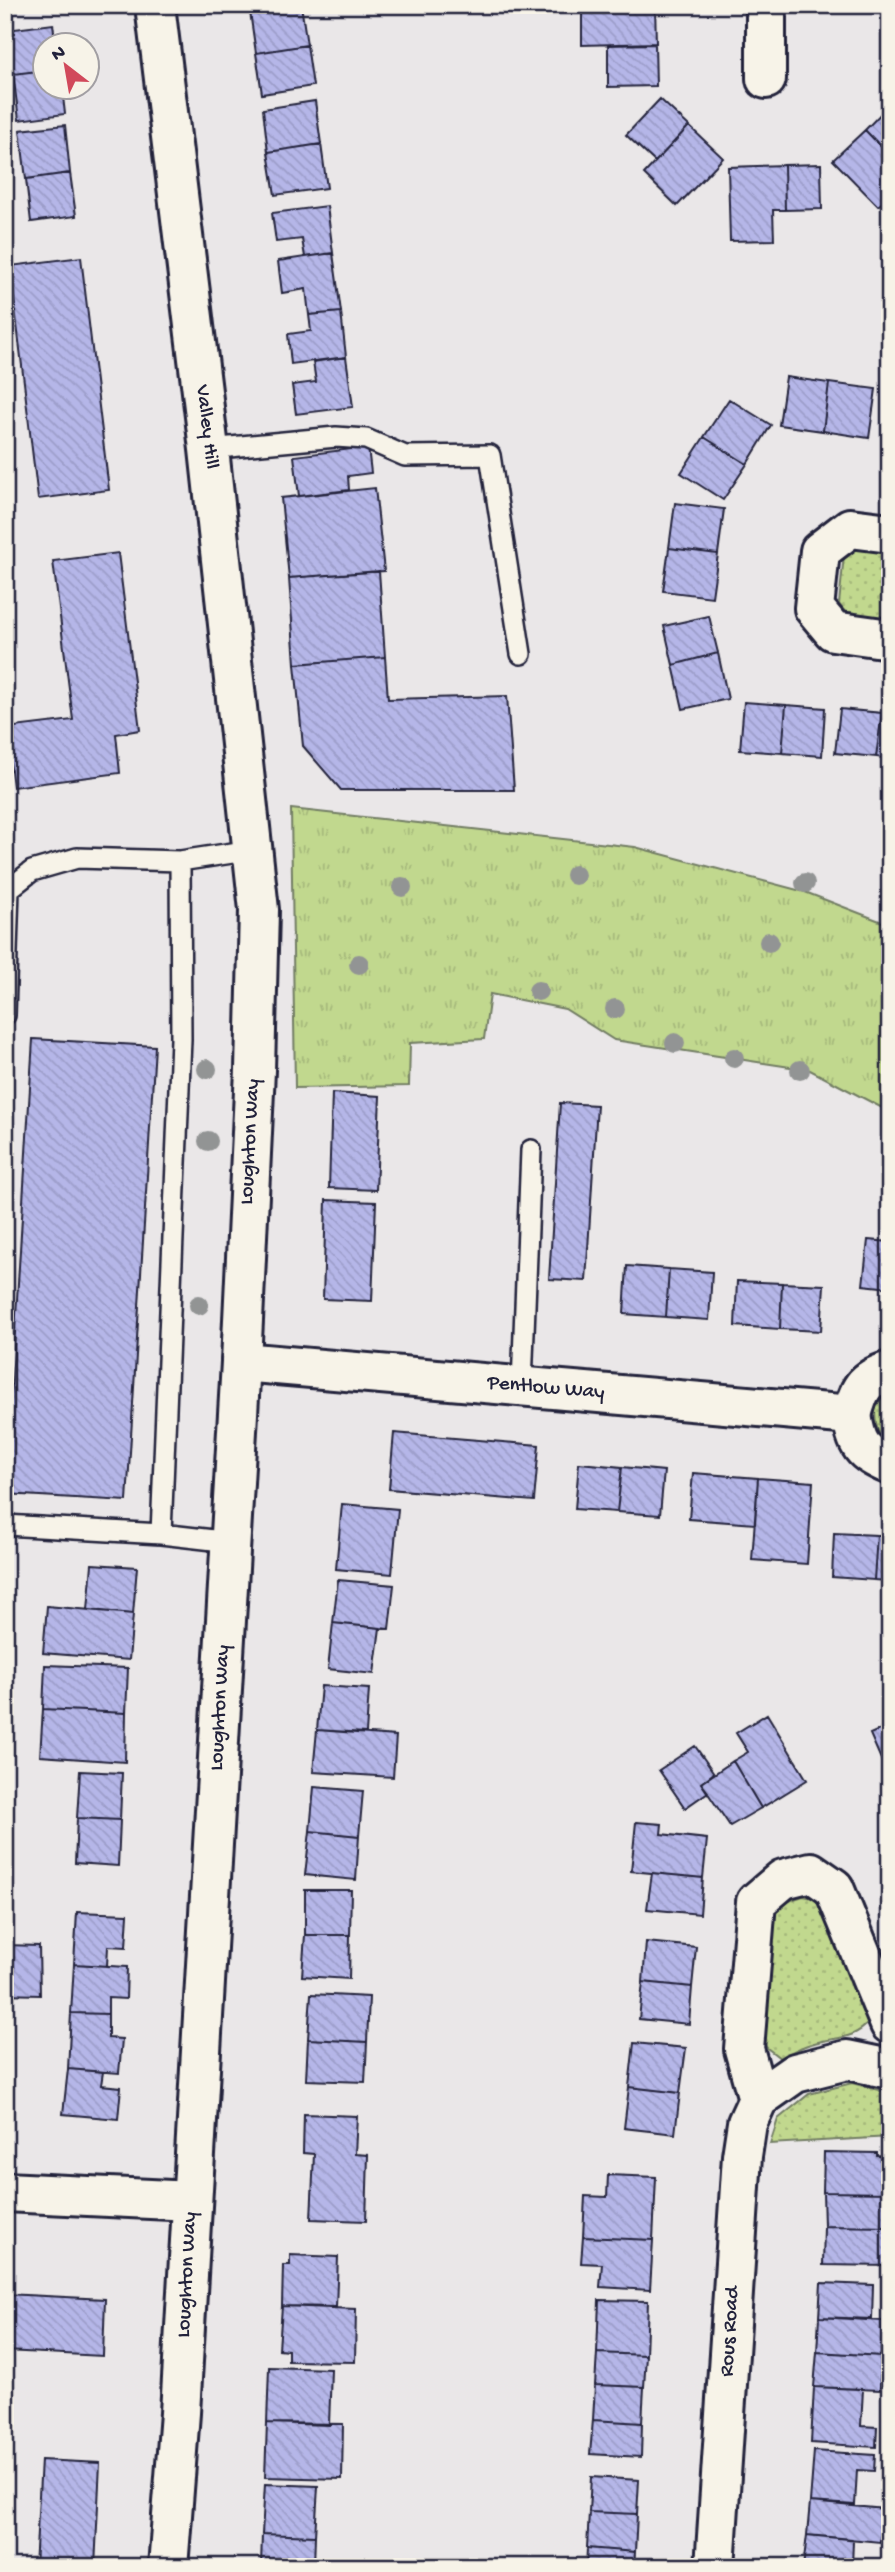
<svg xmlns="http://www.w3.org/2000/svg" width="895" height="2572" font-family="'Gochi Hand',sans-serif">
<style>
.grass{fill:url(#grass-dots);stroke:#727d64;stroke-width:2}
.park{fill:url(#park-tufts);stroke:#727d64;stroke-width:2}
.building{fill:url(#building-back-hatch);stroke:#22223b;stroke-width:2}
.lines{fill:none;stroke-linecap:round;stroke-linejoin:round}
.service-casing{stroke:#22223b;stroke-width:24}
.minor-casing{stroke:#22223b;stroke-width:44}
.tertiary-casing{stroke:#22223b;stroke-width:44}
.service{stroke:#f7f3e8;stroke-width:19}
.minor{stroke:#f7f3e8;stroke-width:38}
.tertiary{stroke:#f7f3e8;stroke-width:38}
.tree{fill:#929494}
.labels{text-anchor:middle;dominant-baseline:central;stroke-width:7;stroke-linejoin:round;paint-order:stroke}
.street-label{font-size:21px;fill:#22223b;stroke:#f7f3e8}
</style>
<defs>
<pattern id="grass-dots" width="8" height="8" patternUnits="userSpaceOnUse" patternTransform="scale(1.75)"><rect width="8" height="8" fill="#c1d88e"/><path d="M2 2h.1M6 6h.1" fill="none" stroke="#a6b97b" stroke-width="1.8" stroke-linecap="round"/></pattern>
<pattern id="park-tufts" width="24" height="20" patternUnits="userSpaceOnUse" patternTransform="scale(1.75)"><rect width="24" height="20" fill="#c1d88e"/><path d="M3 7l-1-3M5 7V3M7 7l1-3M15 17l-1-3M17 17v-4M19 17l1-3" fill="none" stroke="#a6b97b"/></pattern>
<pattern id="building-back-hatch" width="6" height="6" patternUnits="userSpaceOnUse" patternTransform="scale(1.75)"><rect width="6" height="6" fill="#b5b6e8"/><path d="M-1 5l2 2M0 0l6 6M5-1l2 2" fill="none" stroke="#9b9cc8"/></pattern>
</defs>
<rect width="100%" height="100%" fill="#eae7e8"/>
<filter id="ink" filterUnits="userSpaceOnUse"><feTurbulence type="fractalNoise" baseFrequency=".0143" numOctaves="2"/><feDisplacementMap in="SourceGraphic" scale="14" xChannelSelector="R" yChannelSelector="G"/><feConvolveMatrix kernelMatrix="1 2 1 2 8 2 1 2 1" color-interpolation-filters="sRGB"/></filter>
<g filter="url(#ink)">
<!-- grass -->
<path class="grass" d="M850 546 890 547V623L851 619 839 604 844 555Z
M890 1389V1446C876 1435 875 1424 875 1406Z
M803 1896 818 1899 871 2020C852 2042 836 2036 811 2044 800 2047 790 2053 780 2058L767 2048 760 2038 773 1922C776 1905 787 1901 803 1896Z
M852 2083 890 2093V2137L770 2144 778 2119 809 2094Z"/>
<!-- park -->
<path class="park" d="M291 809 635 847 805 892 890 925V1112L810 1070 614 1040 565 1009 490 994 484 1039 410 1043 409 1086 295 1088Z"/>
<!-- building -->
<path class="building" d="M249 5H301L307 45 256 53Z
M582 5H655L656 43 582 45Z
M53 24 56 46H46V70L13 74 6 30Z
M655 44 656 86 608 87V45Z
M307 45 313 86 262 94 256 53Z
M46 70V88H62L65 114 19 120 13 74Z
M660 99 689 126 655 162 626 135Z
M315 101 321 144 268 152 263 109Z
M890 104V156L865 130Z
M65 125 70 173 26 179 20 130Z
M689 126 723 158 677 206 644 174Z
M865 130 890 156V168L885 172 890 177V196L878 206 833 160Z
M321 144 327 188 275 195 268 152Z
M821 164 822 209 785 210 784 165Z
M784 165 785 210H773L774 240 730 241 728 167Z
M70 173 76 216 31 222 26 179Z
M327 206 333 253 305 257 302 239 276 242 272 213Z
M333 253 341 312 309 315 306 289 282 293 278 261Z
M81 257 109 490 38 499 10 266Z
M341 312 346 357 291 364 288 334 311 331 309 315Z
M346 357 353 407 296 414 292 385 316 382 313 362Z
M786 377 829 383 823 431 779 425Z
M829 383 876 389 869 438 823 431Z
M729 399 771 425 747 464 704 437Z
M704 437 747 464 723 500 681 473Z
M368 447 371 473 348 476 349 490 299 496 294 456Z
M375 488 384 571 289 578 281 498Z
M675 503 724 509 718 554 669 548Z
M669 548 718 554 712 597 663 591Z
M118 553 140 730 116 734 120 773 13 787 6 728 73 720 53 561Z
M379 571 385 657 295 664 289 578Z
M709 616 718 653 673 665 664 626Z
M718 653 728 699 683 709 673 665Z
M385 657 388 699 507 696 514 790H341L303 746 295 664Z
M744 702 786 705 782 753 740 750Z
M786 705 825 708 822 756 782 753Z
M840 709 882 713 876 757 835 753Z
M882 713 890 714V759L876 757Z
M33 1039 155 1046 127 1501 5 1494Z
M332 1093 380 1096 376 1190 329 1188Z
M560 1103 597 1105 586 1281 549 1279Z
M326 1200 376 1202 372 1301 323 1299Z
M868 1240 890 1242V1288L863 1285Z
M627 1266 669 1269 666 1317 624 1314Z
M669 1269 712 1272 709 1320 666 1317Z
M737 1281 782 1283 780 1329 735 1326Z
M782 1283 824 1285 821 1331 780 1329Z
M394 1433 539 1445 534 1501 389 1489Z
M579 1463 622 1467 617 1512 575 1509Z
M622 1467 664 1471 660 1515 617 1512Z
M693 1473 758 1478 755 1524 689 1519Z
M758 1478 813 1482 807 1564 752 1560Z
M342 1504 398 1509 392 1574 336 1569Z
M834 1533 877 1535 874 1580 832 1577Z
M877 1535H890V1581L874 1580Z
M92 1564 137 1567 133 1614 88 1610Z
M338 1580 394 1585 389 1629 333 1623Z
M47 1606 133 1614 129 1660 43 1653Z
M333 1623 380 1628 374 1674 328 1669Z
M45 1665 128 1668 126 1713 43 1709Z
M321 1686 369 1689 366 1733 317 1730Z
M43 1709 126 1713 125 1762 40 1756Z
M767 1714 807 1780 761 1808 733 1761 748 1752 736 1733Z
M890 1725V1769L886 1771 870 1734Z
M317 1730 396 1736 393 1777 313 1772Z
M695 1746 714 1773 701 1783 708 1792 685 1808 659 1770Z
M733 1761 761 1808 730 1826 701 1783Z
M80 1771 122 1773 120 1820 77 1818Z
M314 1787 363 1791 359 1836 310 1831Z
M77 1818 120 1820 118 1866 75 1863Z
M636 1822 662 1824 661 1834 707 1839 703 1878 631 1871Z
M310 1831 359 1836 356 1880 305 1875Z
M652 1873 703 1878 700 1914 647 1909Z
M305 1890H351L350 1935H305Z
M77 1912 128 1914 126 1947 108 1946 107 1966 74 1964Z
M305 1935H350L349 1979 302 1976Z
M646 1942 696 1947 692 1987 643 1982Z
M5 1945 39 1946 40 1995 5 1994Z
M74 1964 127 1967 126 1999 108 1998V2014L71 2013Z
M643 1982 692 1987 689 2024 639 2019Z
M311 1994 369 1997 367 2042 308 2039Z
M71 2013 108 2014V2038L122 2039 119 2073 68 2069Z
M308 2039 367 2042 365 2082 306 2080Z
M634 2043 686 2048 680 2093 629 2087Z
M68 2069 103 2072 101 2085 121 2087 118 2119 63 2114Z
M629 2087 680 2093 675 2134 624 2128Z
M304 2114 357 2116 355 2154 368 2155 366 2221 311 2219 314 2154 303 2153Z
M824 2152 877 2153V2156L890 2157V2193L823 2192Z
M608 2175 656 2177 653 2240 583 2237 585 2196 607 2197Z
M823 2192 890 2193V2227L824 2226Z
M824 2226 890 2227V2266L823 2265Z
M583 2237 653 2240 650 2290 600 2287 602 2264 581 2263Z
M290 2255 338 2257 336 2307 282 2306 283 2265H290Z
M821 2283 873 2285 872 2319 819 2317Z
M5 2294 105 2299 103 2356 5 2351Z
M599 2300 648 2301 646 2355 597 2353Z
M282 2306 356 2309 355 2362 288 2361V2350L279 2349Z
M819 2317 883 2321 881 2356 817 2352Z
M817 2352 881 2356 880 2390 814 2387Z
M597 2353 646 2355 644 2387 595 2385Z
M269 2367 331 2369 329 2425 267 2423Z
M595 2385 644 2387 642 2423 593 2420Z
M814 2387 863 2389 861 2426 877 2427 876 2447 811 2443Z
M593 2420 642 2423 641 2457 590 2454Z
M267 2423 343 2424 342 2479 265 2477Z
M814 2451 875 2455 874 2471 857 2470 855 2505 810 2502Z
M41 2460 100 2463 95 2567H35Z
M591 2477 639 2480 637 2514 589 2512Z
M265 2484 318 2486 315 2536 262 2534Z
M810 2502 884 2509 880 2542 807 2535Z
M589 2512 637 2514 635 2552 587 2548Z
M262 2534 315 2536 314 2567H261Z
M807 2535 852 2539 853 2540 852 2567H803Z
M587 2548 635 2552 634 2567H586Z"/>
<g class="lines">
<!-- service casing -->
<g class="service-casing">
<path id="service" d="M209 449 336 437 366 439 405 456 490 455 521 654
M5 881 9 889 5 1015
M9 889 32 871 77 858 180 861 252 850
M522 1385 531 1150
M5 1525 161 1534 231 1542
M161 1534 181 1039 180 861"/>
</g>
<!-- minor casing -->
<g class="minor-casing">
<g id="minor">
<path d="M766 79V5"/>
<path d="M890 533 850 528 820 551 814 608 833 631 890 639"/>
<path id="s1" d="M241 1362 852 1415C859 1390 862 1379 890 1371"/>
<path d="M852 1415C857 1446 861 1452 890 1465"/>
<path d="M758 2099 744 2049 756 1902 783 1879 811 1872 834 1888 890 2024"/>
<path d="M5 2192 192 2201"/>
<path id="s2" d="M715 2567 742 2156 747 2123 758 2099 795 2073 847 2060 890 2069"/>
</g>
</g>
<!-- tertiary casing -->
<g class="tertiary-casing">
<g id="tertiary">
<path id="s3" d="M155 5 209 449 259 910 255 1070 241 1362 180 2413 168 2567"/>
</g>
</g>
<!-- service -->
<use href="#service" class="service"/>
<!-- minor -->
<use href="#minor" class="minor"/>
<!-- tertiary -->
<use href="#tertiary" class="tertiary"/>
</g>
<!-- trees -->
<g class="tree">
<circle cx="575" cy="875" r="10"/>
<circle cx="805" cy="883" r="10"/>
<circle cx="402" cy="887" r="10"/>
<circle cx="769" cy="942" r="10"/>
<circle cx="359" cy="964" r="10"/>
<circle cx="538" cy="991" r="10"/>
<circle cx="615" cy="1009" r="10"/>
<circle cx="675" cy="1043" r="10"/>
<circle cx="734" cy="1058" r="10"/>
<circle cx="207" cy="1069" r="10"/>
<circle cx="800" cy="1070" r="10"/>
<circle cx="208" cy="1141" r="10"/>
<circle cx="199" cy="1305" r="10"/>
</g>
</g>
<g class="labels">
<!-- street labels -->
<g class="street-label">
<text stroke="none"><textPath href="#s3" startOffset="425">Valley Hill</textPath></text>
<text transform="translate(251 1142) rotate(-87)">Loughton Way</text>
<text stroke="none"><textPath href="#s1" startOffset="306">Pentlow Way</textPath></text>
<text transform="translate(221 1708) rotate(-87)">Loughton Way</text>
<text transform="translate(188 2275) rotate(-87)">Loughton Way</text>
<text stroke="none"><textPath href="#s2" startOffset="236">Rous Road</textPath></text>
</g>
</g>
<!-- margin -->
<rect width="895" height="2572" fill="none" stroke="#f7f3e8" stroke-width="28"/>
<rect x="14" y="14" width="867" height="2544" fill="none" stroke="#22223b" stroke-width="2.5" filter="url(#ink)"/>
<!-- north arrow -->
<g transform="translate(66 66) rotate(329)"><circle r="33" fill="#f7f3e8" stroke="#a29fa3" stroke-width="2"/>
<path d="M0-5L12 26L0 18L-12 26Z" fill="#d1495b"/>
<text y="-10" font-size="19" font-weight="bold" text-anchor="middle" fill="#22223b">N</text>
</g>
</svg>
